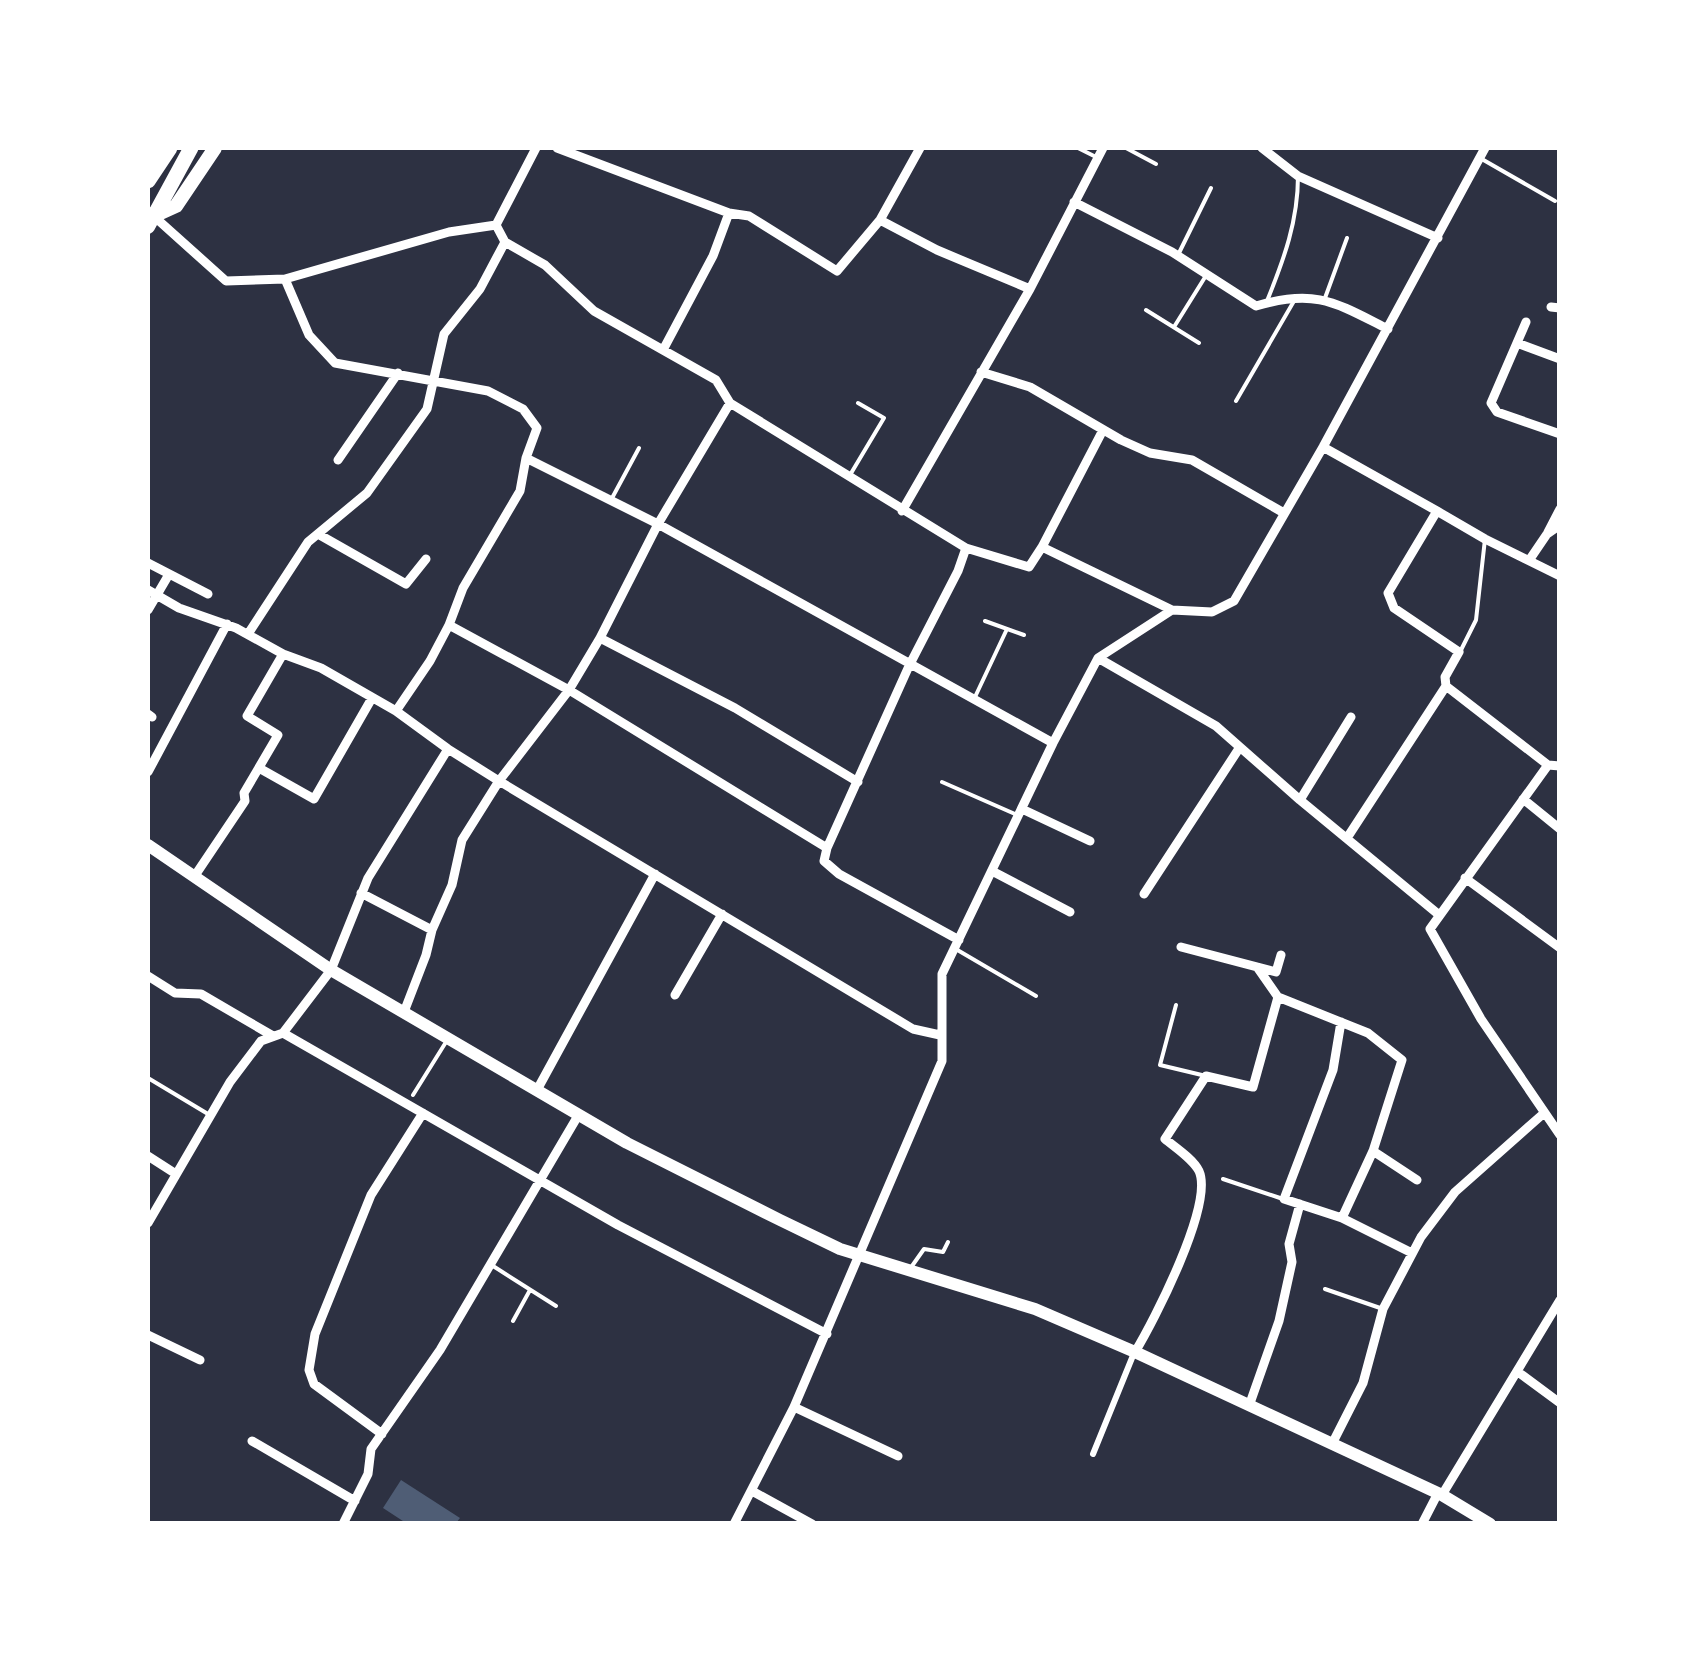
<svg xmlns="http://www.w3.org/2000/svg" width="1707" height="1671" font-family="'Times New Roman',serif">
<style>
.water{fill:#4f5d75}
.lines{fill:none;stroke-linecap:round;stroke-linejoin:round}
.service{stroke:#fff;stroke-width:4}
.pedestrian{stroke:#fff;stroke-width:6}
.minor{stroke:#fff;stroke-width:9}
.secondary{stroke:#fff;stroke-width:12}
.trunk{stroke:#fff;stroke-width:14}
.motorway{stroke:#fff;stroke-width:15}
</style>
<rect width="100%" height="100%" fill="#2d3142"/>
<!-- water -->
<path class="water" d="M401 1480 460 1518 456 1523H406L383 1508Z"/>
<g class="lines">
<!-- service -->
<path class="service" d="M1078 148 1096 157
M1126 148 1156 164
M1480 158 1555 201
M1178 255 1211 188
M1325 298 1347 238
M1267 301C1284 259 1298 221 1298 176
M1146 310 1199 343
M1174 327 1207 274
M1236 401 1294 301
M850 475 884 418 858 403
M611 500 639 448
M985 621 1024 635
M1461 650 1476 620 1485 539
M975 697 1007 629
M942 782 1015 814
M954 948 1036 996
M1176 1005 1160 1065 1206 1076
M148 1078 208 1114
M413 1095 446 1042
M1223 1179 1280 1198
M493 1266 556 1306
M912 1266 924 1249 943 1252 948 1242
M1325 1289 1383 1309
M513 1321 530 1290"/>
<!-- pedestrian -->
<path class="pedestrian" d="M1093 1454 1134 1353"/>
<!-- minor -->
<path class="minor" d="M557 148 729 213 749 216 837 271 880 220 920 148
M1262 148 1298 176 1438 238
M1074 202 1172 252 1256 306C1316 288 1336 303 1388 329
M148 211 226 281 285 279 449 232 496 225
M880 220 937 250 1030 289
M496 225 505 242 545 265 594 311 716 380 730 403 966 548 1029 567 1042 547 1172 610 1212 612 1234 601 1323 447 1485 148
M496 225 536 148
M285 279 309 335 335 363 488 391 523 409 537 428 526 458 520 491 463 588 449 625 430 661 396 711
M1551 307 1560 308
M1526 322 1491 403 1497 412 1560 434
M1517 343 1560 359
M663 350 713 256 729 213
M981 372 1030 387 1121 440 1150 453 1192 460 1284 513
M1323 447 1437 511 1388 593 1394 608 1459 652 1445 677 1446 686 1548 765 1560 766
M526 458 658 524 1053 743
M338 460 398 373
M902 511 1030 289 1103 148
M1437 511 1485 539 1560 576
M1548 532 1560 509
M318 534 406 584 426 559
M1042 547 1103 430
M1530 559 1547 534 1560 525
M148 563 208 594
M148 590 179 608 236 628 283 654 321 668 396 711 448 749 499 781 913 1029 940 1035
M148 610 168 576
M449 625 569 690 827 848
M248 634 308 542 367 493 427 409 444 334 480 289 505 242
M600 638 735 708 858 782
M1098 658 1216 726 1300 800 1438 914
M148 714 152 717
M1548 765 1430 929 1481 1019 1560 1135
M259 768 314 799 372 698
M148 772 227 624
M1523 799 1560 829
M1300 800 1351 717
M1022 809 1090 841
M1347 838 1446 686
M992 871 1070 912
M194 877 245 801 244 793 278 735 247 716 283 654
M1465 878 1560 948
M361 893 432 930
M1144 894 1240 747
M959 940 839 874 824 861 827 848 909 666 958 571 966 548
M1181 947 1276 972 1281 955
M1257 967 1278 997 1368 1033 1402 1060 1373 1151 1342 1218
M148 976 175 993 201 994 273 1036
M675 995 722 914
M404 1012 426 955 432 930 452 885 462 840 499 781 569 690 600 638 658 524 730 403
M1341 1022 1333 1070 1284 1199 1342 1218 1412 1253
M283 1033 618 1225 827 1334
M537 1090 655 874
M1373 1151 1417 1180
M148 1156 176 1174
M148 1223 230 1082 261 1041 283 1033 331 970 368 878 448 749
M148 1335 200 1360
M1135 1352C1154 1321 1214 1204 1199 1171 1193 1159 1176 1148 1165 1139L1206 1076 1253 1087 1278 997
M1518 1372 1560 1403
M1249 1406 1279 1321 1292 1262 1289 1244 1300 1204
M794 1407 898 1456
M382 1434 314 1384 309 1370 315 1334 371 1195 423 1113
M252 1441 355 1501
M1332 1444 1363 1383 1383 1309 1421 1237 1455 1192 1543 1114
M752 1491 812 1524
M1442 1495 1560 1300
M343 1524 368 1474 371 1449 440 1350 579 1114
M734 1524 794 1407 942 1061V974L1053 743 1098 658 1172 610
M1422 1524 1438 1493"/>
<!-- secondary -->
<path class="secondary" d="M148 845 331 970 627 1143 780 1220 840 1249 1035 1309 1135 1352 1442 1495 1490 1524"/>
<!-- trunk -->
<path class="trunk" d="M148 162 154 148
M148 227 154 216 176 206 215 148"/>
<!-- motorway -->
<path class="motorway" d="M148 181 170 148
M154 216 191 148"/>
</g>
<!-- border -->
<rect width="1707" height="1671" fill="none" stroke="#ffffff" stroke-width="300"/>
</svg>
